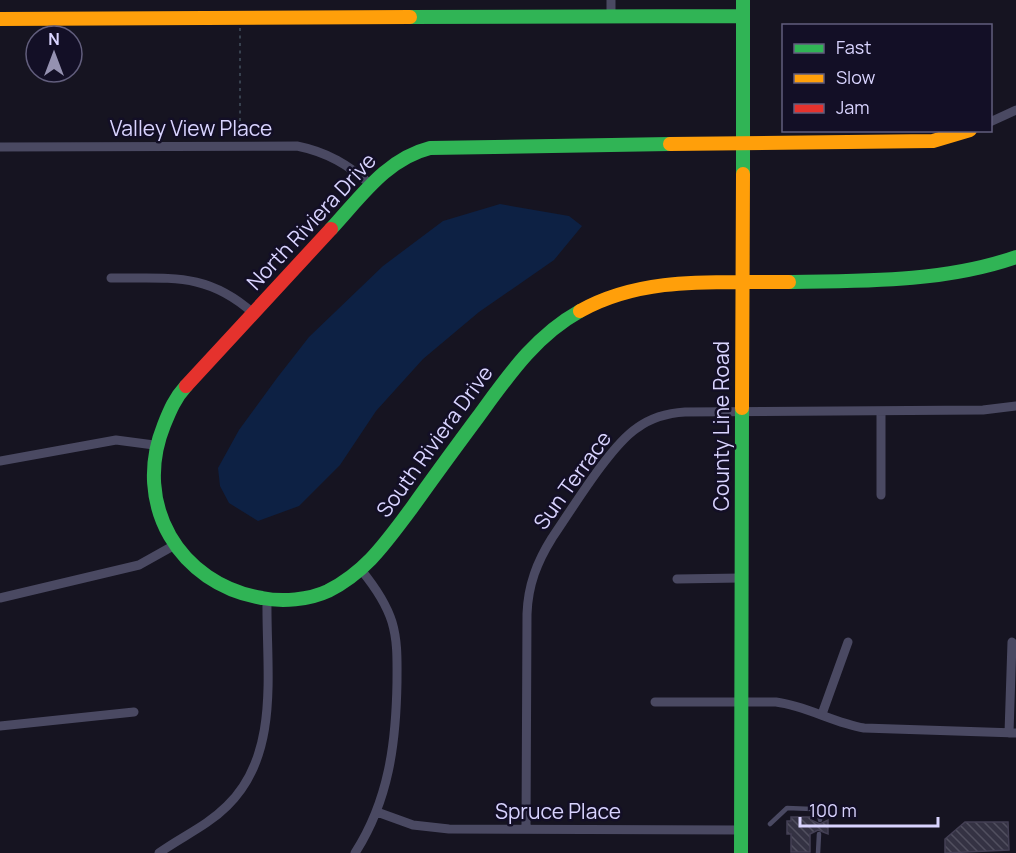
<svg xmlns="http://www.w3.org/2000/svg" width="1016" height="853" font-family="Manrope,sans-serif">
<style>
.water{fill:#0d2144}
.building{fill:url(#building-back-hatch);stroke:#433f54;stroke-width:1.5}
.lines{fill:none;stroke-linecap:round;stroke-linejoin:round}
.path{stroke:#44505f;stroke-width:1.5;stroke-dasharray:3 4.5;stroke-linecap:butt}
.lane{stroke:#4a4962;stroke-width:4.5}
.street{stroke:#4a4962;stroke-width:9}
.fast{stroke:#30b455;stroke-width:14}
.slow{stroke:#ff9f0a;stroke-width:14}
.jam{stroke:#e5322d;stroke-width:14}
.labels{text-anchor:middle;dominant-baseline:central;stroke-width:5;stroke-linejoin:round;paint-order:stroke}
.street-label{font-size:21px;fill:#d9d4ff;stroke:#130f26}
</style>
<defs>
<pattern id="building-back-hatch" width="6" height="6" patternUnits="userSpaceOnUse" patternTransform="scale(1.5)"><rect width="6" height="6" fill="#343243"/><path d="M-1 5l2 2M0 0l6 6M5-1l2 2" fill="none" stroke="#514f5f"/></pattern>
</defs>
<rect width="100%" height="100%" fill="#161421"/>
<!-- water -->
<path class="water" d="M500 204 569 216 582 226 554 260 479 312 423 359 376 411 340 465 299 506 258 521 229 503 220 486 218 468 239 430 277 378 309 337 383 266 443 221Z"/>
<!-- building -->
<path class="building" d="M791 817H811V820L820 824 828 820V834L818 830 810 834V852H791V834H787V821H791Z
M965 822H1008L1009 850 945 853V839Z"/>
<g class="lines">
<!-- path -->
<path class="path" d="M240 28V137"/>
<!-- lane -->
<path class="lane" d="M770 824 787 808 812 809 819 814 820 820
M818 853 819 834"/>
<!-- street -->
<path class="street" d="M611 0V17
M990 122 1016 110
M0 147 297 146C327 152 349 165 371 185
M111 278C169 279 206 271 253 313
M881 411V495
M0 461 116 440 154 445
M677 579 741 578
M0 598 139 565 173 546
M655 702H776C807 706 834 723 864 728L1016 733
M822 714 848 642
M0 726 134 712
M1009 733 1012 642
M377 812 413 825 449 829 741 830
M526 829 527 614C528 585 537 562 552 538 572 509 610 446 637 428 652 417 668 413 685 412L983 410 1016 406
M159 853C181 837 207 826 227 806 281 754 266 670 267 601
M355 853C389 800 396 743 397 682 397 662 398 642 392 622 386 603 375 587 362 571"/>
<!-- fast -->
<path class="fast" d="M410 17 743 16
M743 174V0
M331 229C360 198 386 159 430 148L670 144
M789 282C864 281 945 282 1016 257
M186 386C175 398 170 410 164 425 132 504 179 584 262 598 282 602 309 600 328 591 367 571 386 542 411 509 433 478 455 448 478 417 508 376 535 336 580 311
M741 853 742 408"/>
<!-- slow -->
<path class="slow" d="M0 19 410 17
M670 144 933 141 970 130
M580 311C644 275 718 283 789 282
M742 408 743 174"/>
<!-- jam -->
<path class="jam" d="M186 386 331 229"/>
</g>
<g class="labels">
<!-- street labels -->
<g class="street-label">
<text x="191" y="128">Valley View Place</text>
<text transform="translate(311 221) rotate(-47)">North Riviera Drive</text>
<text transform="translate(721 426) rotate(-90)">County Line Road</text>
<text transform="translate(434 441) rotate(-54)">South Riviera Drive</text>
<text transform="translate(572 480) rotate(-54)">Sun Terrace</text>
<text x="558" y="811">Spruce Place</text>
</g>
</g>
<!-- legend -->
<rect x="782" y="24" width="210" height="108" fill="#130f26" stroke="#625e7d" stroke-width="1.5"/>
<rect x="794" y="44" width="30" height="9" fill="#30b455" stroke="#625e7d" stroke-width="1.5"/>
<text x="836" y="54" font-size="18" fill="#d9d4ff">Fast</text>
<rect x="794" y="74" width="30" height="9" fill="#ff9f0a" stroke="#625e7d" stroke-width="1.5"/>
<text x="836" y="84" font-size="18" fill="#d9d4ff">Slow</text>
<rect x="794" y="104" width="30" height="9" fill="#e5322d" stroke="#625e7d" stroke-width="1.5"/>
<text x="836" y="114" font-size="18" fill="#d9d4ff">Jam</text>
<!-- north arrow -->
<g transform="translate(54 54)"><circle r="28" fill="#130f26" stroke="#625e7d" stroke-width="1.5"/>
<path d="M0-4.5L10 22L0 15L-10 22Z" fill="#9591b1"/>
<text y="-9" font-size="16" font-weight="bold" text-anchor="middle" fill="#d9d4ff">N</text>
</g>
<!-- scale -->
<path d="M800 817v9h138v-9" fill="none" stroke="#d9d4ff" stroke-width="3"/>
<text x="809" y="817" font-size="18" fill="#d9d4ff" stroke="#130f26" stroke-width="4.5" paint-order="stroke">100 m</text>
</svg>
